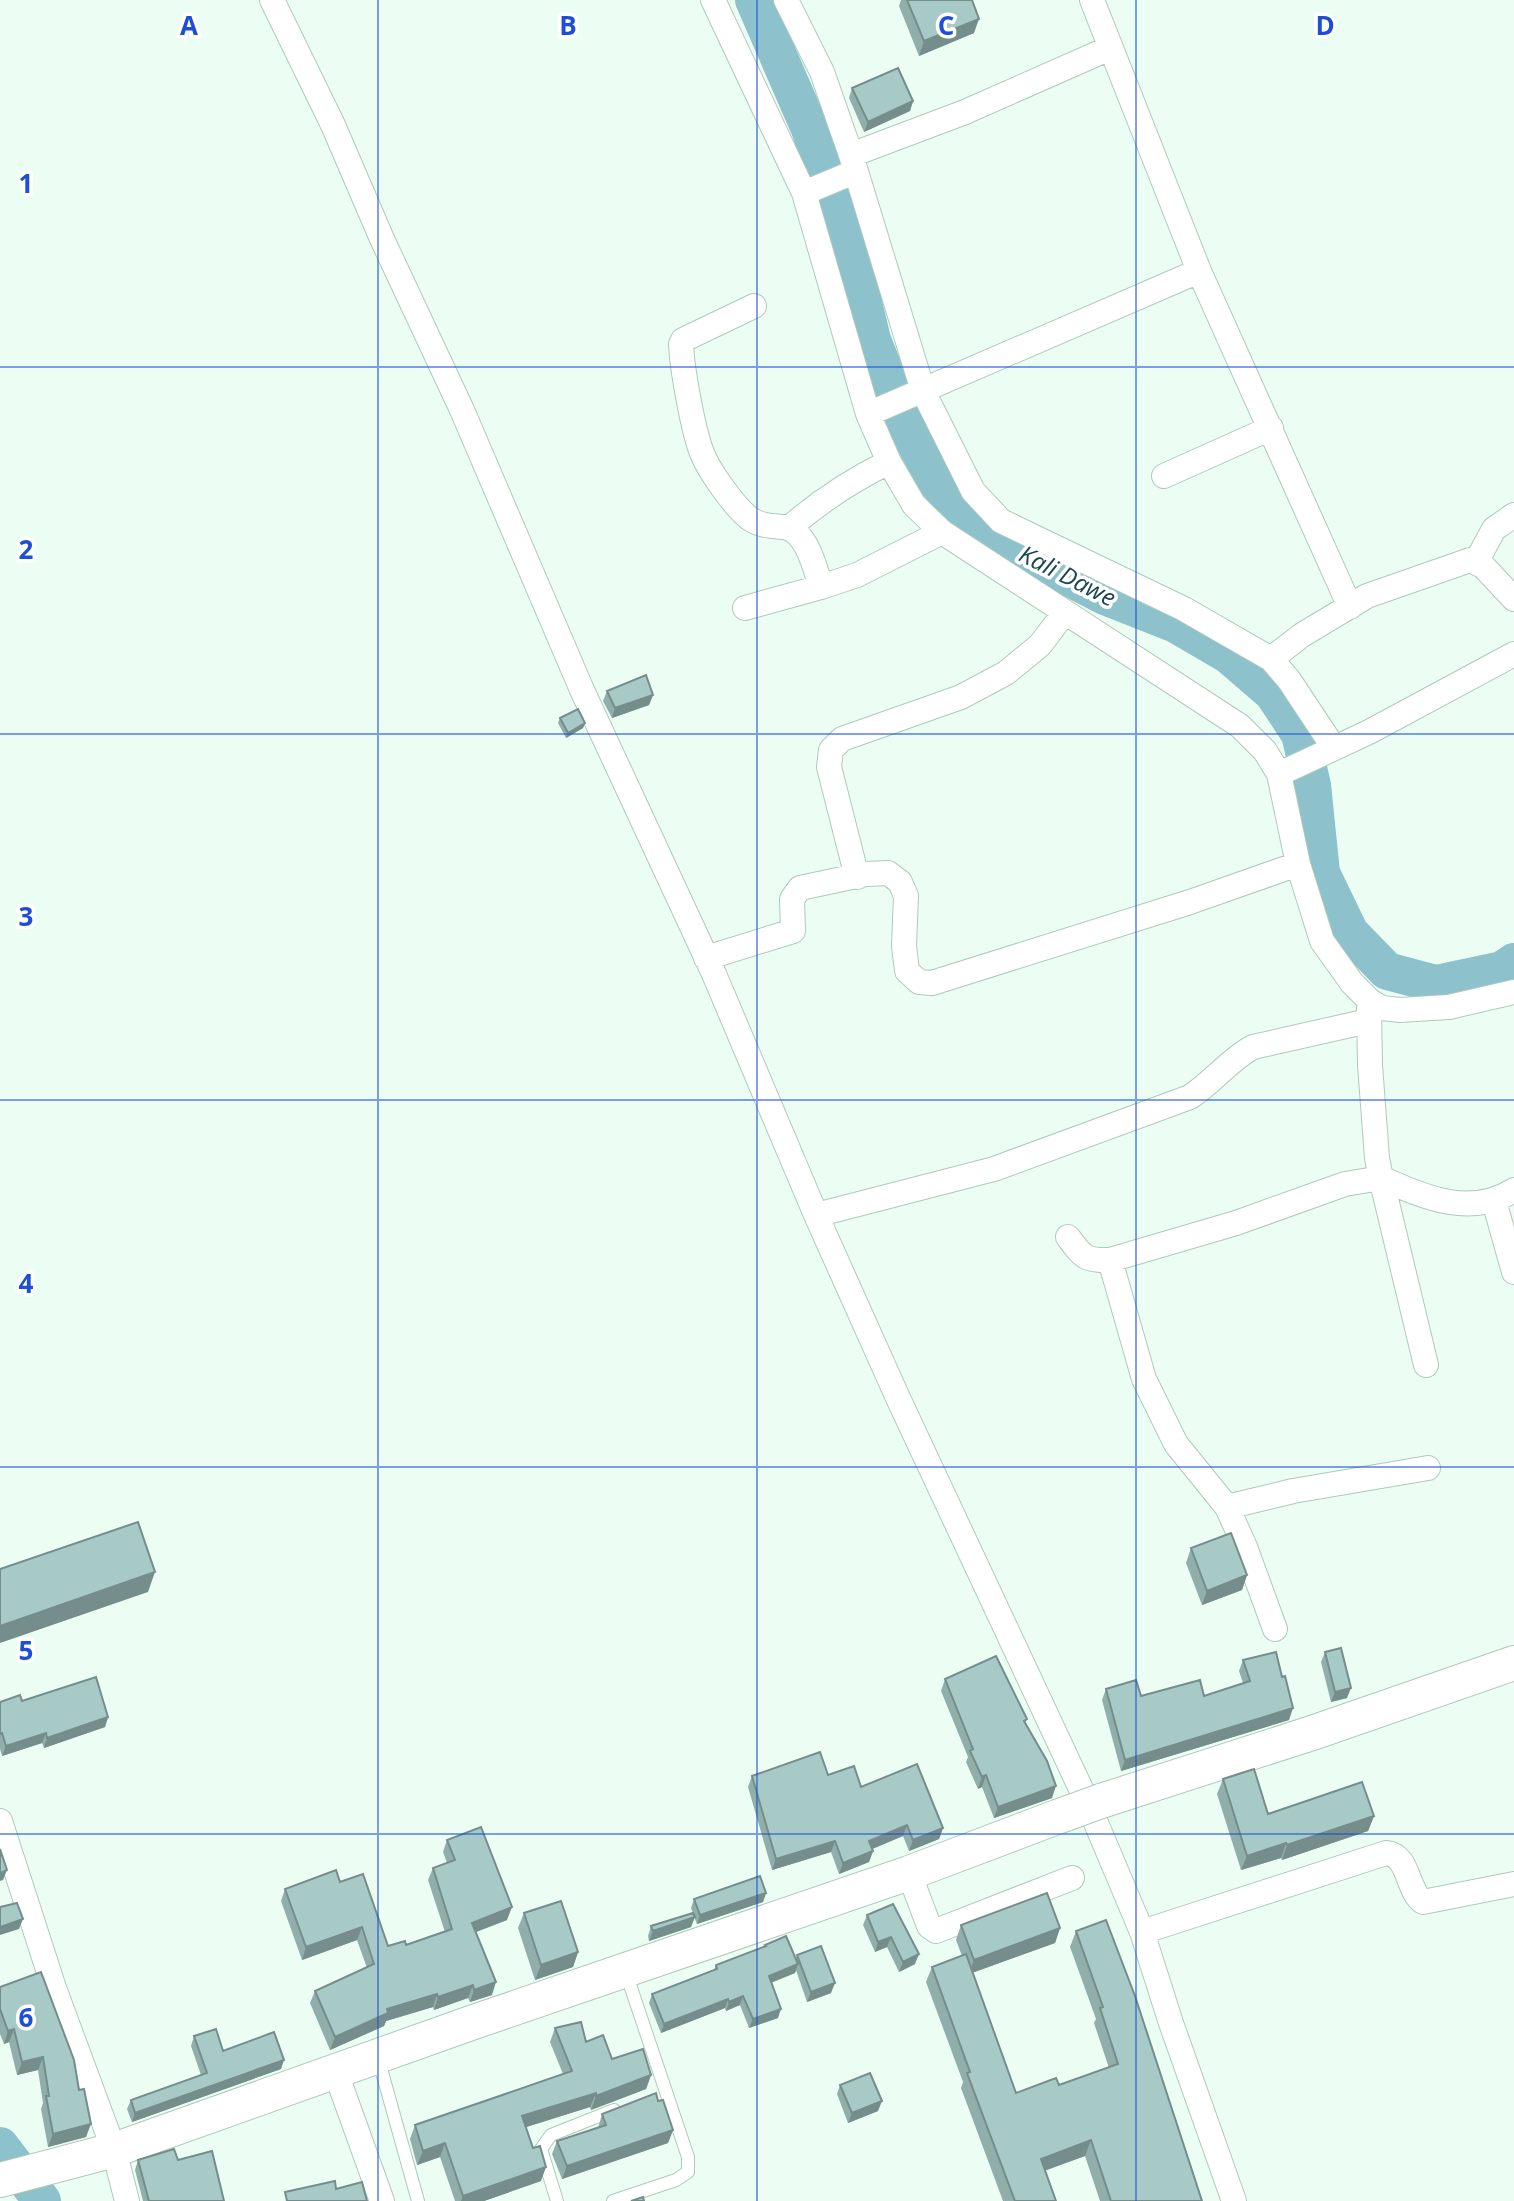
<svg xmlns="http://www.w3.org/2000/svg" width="1514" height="2201" font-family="'Open Sans',sans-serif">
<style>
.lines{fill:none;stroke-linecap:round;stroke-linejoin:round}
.river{stroke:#8dc1cc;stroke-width:38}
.service-casing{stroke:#adcabb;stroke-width:14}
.minor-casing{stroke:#adcabb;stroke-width:26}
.secondary-casing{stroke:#adcabb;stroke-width:36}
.service{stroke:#fff;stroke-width:12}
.minor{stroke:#fff;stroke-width:24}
.secondary{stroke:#fff;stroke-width:34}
.secondary-bridge-casing{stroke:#adcabb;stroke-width:36;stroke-linecap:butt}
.secondary-bridge{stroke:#fff;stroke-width:34}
.wall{fill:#90aeaa}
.shaded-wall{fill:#758d8b}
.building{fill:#a7cac6;stroke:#758d8b;stroke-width:2}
.grid{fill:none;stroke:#1d4ed8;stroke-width:2;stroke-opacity:0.55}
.labels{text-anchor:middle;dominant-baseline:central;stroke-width:7;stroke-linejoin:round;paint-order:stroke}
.water-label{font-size:24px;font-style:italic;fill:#18464f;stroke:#fff}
.grid-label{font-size:26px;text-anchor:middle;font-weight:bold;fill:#1d4ed8;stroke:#fff;stroke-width:7;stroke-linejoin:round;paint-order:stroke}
</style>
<rect width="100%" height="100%" fill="#ecfef4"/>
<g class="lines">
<!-- river -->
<path class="river" d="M754 0 810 129 855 269 872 340 904 421 934 479 971 521 1018 551 1105 596 1176 624 1229 655 1273 693 1300 734 1312 785 1321 873 1350 933 1387 971 1436 984 1502 970 1514 962
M0 2146 42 2201"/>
<!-- service casing -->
<g class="service-casing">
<path id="service" d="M378 2058 418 2201
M557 2201 541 2149 551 2135 614 2110
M613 2201 676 2180 688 2172V2157L626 1973"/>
</g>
<!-- minor casing -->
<g class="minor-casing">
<path id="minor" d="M272 0 333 125 382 239 462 410 582 690 714 974 816 1215 898 1398 1088 1804 1142 1932 1171 2023 1234 2201
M713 0 804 193 868 414 889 462 914 505 942 532 1240 726 1265 751 1279 774 1298 864 1322 941 1352 983 1370 1001 1382 1008 1400 1010 1449 1007 1514 992
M786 0 822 72 851 155 923 391 973 491 1001 521 1184 609 1271 659 1289 680 1334 748
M851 155 965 112 1110 48
M804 193 854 172
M1199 271 1350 607
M754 306 683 340 681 344C682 369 693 430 702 453 709 471 734 506 749 518 760 526 772 526 784 527 807 531 815 568 821 587L857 575 942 532
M868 414 1199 271 1092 0
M1164 476 1271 428
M789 528C820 501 852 480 889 462
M1476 562 1494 529 1514 515
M745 608 821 587
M1271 659 1302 635 1367 596 1470 560 1483 566 1514 599
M1279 774 1369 732 1514 654
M857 877 829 767 831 750 842 739 961 697 1006 673 1040 645 1065 612
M706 958 793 931 792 899 800 888 866 874 888 873 900 882 906 896 904 946 907 971 919 982 932 983 1190 902 1298 864
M1381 1178 1426 1365
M1381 1178C1424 1197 1470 1218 1514 1190
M1494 1201 1514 1272
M816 1215 994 1169 1190 1097C1213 1082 1229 1060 1253 1047L1368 1021
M1068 1237C1083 1257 1085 1261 1110 1260L1236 1223 1345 1184 1381 1178 1377 1158 1370 1065 1369 1008
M1110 1260 1144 1379 1176 1444 1227 1507 1245 1547 1275 1629
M1227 1507 1293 1491 1428 1468
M0 1821 54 1988 114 2150 127 2201
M909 1873 929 1926 936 1931 1072 1878
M1142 1932 1386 1853C1410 1855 1406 1890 1423 1902L1514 1884
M336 2073 382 2201"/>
</g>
<!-- secondary casing -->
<g class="secondary-casing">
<path id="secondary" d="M1101 1801 1315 1732 1514 1663
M0 2180 114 2150 468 2024 909 1873 1057 1817"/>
</g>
<!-- service -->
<use href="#service" class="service"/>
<!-- minor -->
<use href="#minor" class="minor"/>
<!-- secondary -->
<use href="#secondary" class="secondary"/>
<!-- secondary-bridge casing -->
<g class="secondary-bridge-casing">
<path id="secondary-bridge" d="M1057 1817 1101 1801"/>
</g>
<!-- secondary-bridge -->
<use href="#secondary-bridge" class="secondary-bridge"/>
</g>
<!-- wall -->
<path class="wall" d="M901 0H972L974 33 919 56 899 6Z
M852 88 913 101 910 111 864 132 849 98Z
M607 691 653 695 649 705 612 718 603 701Z
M560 718 585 723 583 728 566 738 558 723Z
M1191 1548 1247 1575 1242 1590 1202 1605 1186 1563Z
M1325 1652 1347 1698 1331 1702 1321 1662Z
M1243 1660 1289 1720 1121 1771 1102 1700 1106 1689 1141 1696H1204L1243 1683 1239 1671Z
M945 1679 1027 1719 1025 1723 1052 1798 994 1818 982 1787 978 1789 966 1762 968 1757 941 1691Z
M22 1701 108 1717 105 1727 44 1748 42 1743 2 1756 0 1749V1702Z
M828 1775 861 1787 943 1828 939 1839 909 1851 903 1836 872 1849 873 1851 869 1862 839 1874 831 1852 772 1870 748 1787 752 1776Z
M1223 1779 1268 1814 1374 1816 1368 1831 1282 1860 1281 1858 1241 1870 1217 1794Z
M447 1840 507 1920 476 1932 492 1995 470 2002 468 1998 434 2010 433 2007 386 2021 384 2026 330 2050 310 2003 315 1991 367 1968 357 1940 302 1960 281 1901 285 1889 340 1882 388 1946 406 1945 445 1932 428 1880 433 1868 447 1863 443 1852Z
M766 1893 763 1902 697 1924 694 1917 691 1927 649 1941 648 1936 651 1926 693 1913 691 1908 694 1899Z
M893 1904 915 1964 899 1972 887 1947 875 1952 863 1925 867 1915Z
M524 1913 578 1952 573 1967 535 1980 518 1928Z
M961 1925 1060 1928 1055 1943 972 1973 1016 2093 1059 2085 1109 2068 1094 2023 1096 2019 1070 1947 1076 1931 1202 2201H1100L1085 2156 1045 2170 1056 2201H1003L961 2088 963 2082 926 1982 932 1967 962 1956 956 1940Z
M765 1945 796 1959 797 1955 831 1993 807 2002 796 1970 795 1973 771 1983 778 2018 749 2028 740 2005 726 2011 725 2008 661 2033 649 2003 652 1994 714 1970 716 1965 764 1947Z
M41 1972 86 2137 48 2147 41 2109 43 2103 38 2070 17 2075 9 2042 4 2044 0 2034V1987Z
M555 2028 586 2042 612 2059 651 2075 646 2089 591 2110 590 2107 526 2127 541 2181 484 2201H455L440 2157 417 2165 410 2139 415 2125 563 2074 550 2042Z
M194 2036 223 2051 281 2069 132 2122 127 2109 131 2100 201 2075 191 2046Z
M840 2085 878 2111 848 2123 837 2094Z
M658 2101 673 2130 668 2143 562 2179 552 2154 557 2141 598 2128 602 2114Z
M138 2160H178L224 2201H143L135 2170Z"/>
<!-- shaded-wall -->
<path class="shaded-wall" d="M979 19 974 33 919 56 924 41Z
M913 101 910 111 864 132 868 122Z
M653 695 649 705 612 718 615 708Z
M585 723 583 728 566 738 568 733Z
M155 1572 148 1592 0 1643V1626Z
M1247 1575 1242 1590 1202 1605 1207 1591Z
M1351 1688 1347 1698 1331 1702 1335 1692Z
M1293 1708 1289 1720 1121 1771 1125 1760Z
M108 1717 105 1727 44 1748 47 1738Z
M46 1733 42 1743 2 1756 6 1746Z
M986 1775 982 1787 978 1789 982 1777Z
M1056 1786 1052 1798 994 1818 998 1807Z
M1374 1816 1368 1831 1282 1860 1287 1845Z
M907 1825 903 1836 865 1852 869 1841Z
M943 1828 939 1839 909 1851 913 1840Z
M835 1841 831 1852 772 1870 776 1859Z
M1286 1843 1281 1858 1241 1870 1247 1856Z
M873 1851 869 1862 839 1874 843 1863Z
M7 1870 3 1880 0 1881V1873Z
M766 1893 763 1902 697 1924 700 1915Z
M512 1907 507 1920 468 1935 472 1923Z
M695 1917 691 1927 649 1941 653 1931Z
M23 1919 19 1929 0 1935V1927Z
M362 1927 357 1940 302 1960 306 1947Z
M1060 1928 1055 1943 969 1974 974 1960Z
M891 1937 887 1947 875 1952 878 1942Z
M578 1952 573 1967 535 1980 541 1965Z
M919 1954 915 1964 899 1972 903 1962Z
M798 1964 795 1973 765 1985 769 1976Z
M496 1982 492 1995 470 2002 474 1990Z
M835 1983 831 1993 807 2002 811 1992Z
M473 1985 468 1998 434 2010 438 1997Z
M437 1994 433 2007 386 2021 384 2026 330 2050 335 2037 387 2009Z
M743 1996 740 2005 726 2011 729 2002Z
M728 1999 725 2008 661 2033 664 2024Z
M781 2009 778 2018 749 2028 753 2019Z
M14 2029 9 2042 4 2044 8 2031Z
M43 2057 38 2070 17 2075 22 2062Z
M284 2060 281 2069 132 2122 135 2113Z
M651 2075 646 2089 591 2110 596 2096Z
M596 2093 590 2107 517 2130 522 2116Z
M882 2101 878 2111 848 2123 852 2113Z
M91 2124 86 2137 48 2147 53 2134Z
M673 2130 668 2143 562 2179 567 2166Z
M1091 2140 1085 2156 1036 2174 1041 2159Z
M445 2143 440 2157 417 2165 423 2151Z
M546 2167 541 2181 484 2201H461L463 2196Z"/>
<!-- building -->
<path class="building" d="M907 0H972L979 19 924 41Z
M898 68 913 101 868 122 852 88Z
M646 675 653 695 615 708 607 691Z
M578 709 585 723 568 733 560 718Z
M138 1522 155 1572 0 1626V1569Z
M1231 1533 1247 1575 1207 1591 1191 1548Z
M1341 1648 1351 1688 1335 1692 1325 1652Z
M1276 1652 1282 1677 1285 1676 1293 1708 1125 1760 1106 1689 1136 1680 1141 1696 1200 1680 1204 1696 1250 1681 1243 1660Z
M996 1656 1027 1719 1024 1721 1047 1761 1056 1786 998 1807 986 1775 982 1777 970 1751 973 1749 945 1679Z
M96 1677 108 1717 47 1738 46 1733 6 1746 2 1733 0 1734V1702L20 1695 22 1701Z
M820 1752 828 1775 854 1766 861 1787 917 1764 943 1828 913 1840 907 1825 869 1841 873 1851 843 1863 835 1841 776 1859 752 1776Z
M1254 1769 1268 1814 1362 1782 1374 1816 1287 1845 1286 1843 1247 1856 1223 1779Z
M481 1827 512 1907 472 1923 496 1982 474 1990 473 1985 438 1997 437 1994 387 2009 388 2013 335 2037 315 1991 374 1964 362 1927 306 1947 285 1889 336 1870 340 1882 363 1874 388 1946 405 1941 406 1945 452 1929 433 1868 455 1860 447 1840Z
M0 1849 7 1870 0 1873Z
M760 1876 766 1893 700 1915 694 1899Z
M1047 1893 1060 1928 974 1960 961 1925Z
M561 1901 578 1952 541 1965 524 1913Z
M17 1903 23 1919 0 1927V1907Z
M893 1904 919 1954 903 1962 891 1937 878 1942 867 1915Z
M693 1913 695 1917 653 1931 651 1926Z
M1106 1920 1135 1996 1202 2201H1111L1091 2140 1041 2159 1056 2201H1015L967 2073 970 2072 932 1967 966 1954 1016 2093 1056 2078 1059 2085 1118 2064 1100 2008 1103 2007 1076 1931Z
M786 1936 798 1964 769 1976 781 2009 753 2019 743 1996 729 2002 728 1999 664 2024 652 1994 717 1969 716 1965 766 1946 765 1945Z
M821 1946 835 1983 811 1992 797 1955Z
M41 1972 74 2060 79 2090 84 2089 91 2124 53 2134 46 2096H49L43 2057 22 2062 14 2029 8 2031 0 2009V1987Z
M581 2022 586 2042 603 2035 612 2059 643 2049 651 2075 596 2096V2093L522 2116 533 2148 540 2146 546 2167 463 2196 445 2143 423 2151 415 2125 572 2071 555 2028Z
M216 2029 223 2051 274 2032 284 2060 135 2113 131 2100 207 2073 194 2036Z
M870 2073 882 2101 852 2113 840 2085Z
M656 2093 658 2101 663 2100 673 2130 567 2166 557 2141 606 2125 602 2114Z
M174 2149 178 2160 212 2151 224 2201H149L138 2160Z
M335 2181 336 2189 362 2182 367 2201H287L285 2192Z
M643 2197 644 2201H631Z"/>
<!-- grid -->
<path class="grid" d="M378 0V2201M757 0V2201M1136 0V2201M0 367H1514M0 734H1514M0 1100H1514M0 1467H1514M0 1834H1514"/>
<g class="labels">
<!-- water labels -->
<g class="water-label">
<text transform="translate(1068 575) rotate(27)">Kali Dawe</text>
</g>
</g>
<g class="grid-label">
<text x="189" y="35">A</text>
<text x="568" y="35">B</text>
<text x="946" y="35">C</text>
<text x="1325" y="35">D</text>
<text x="26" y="193">1</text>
<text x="26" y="559">2</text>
<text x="26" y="926">3</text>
<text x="26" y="1293">4</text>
<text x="26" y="1660">5</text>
<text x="26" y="2027">6</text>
</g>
</svg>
